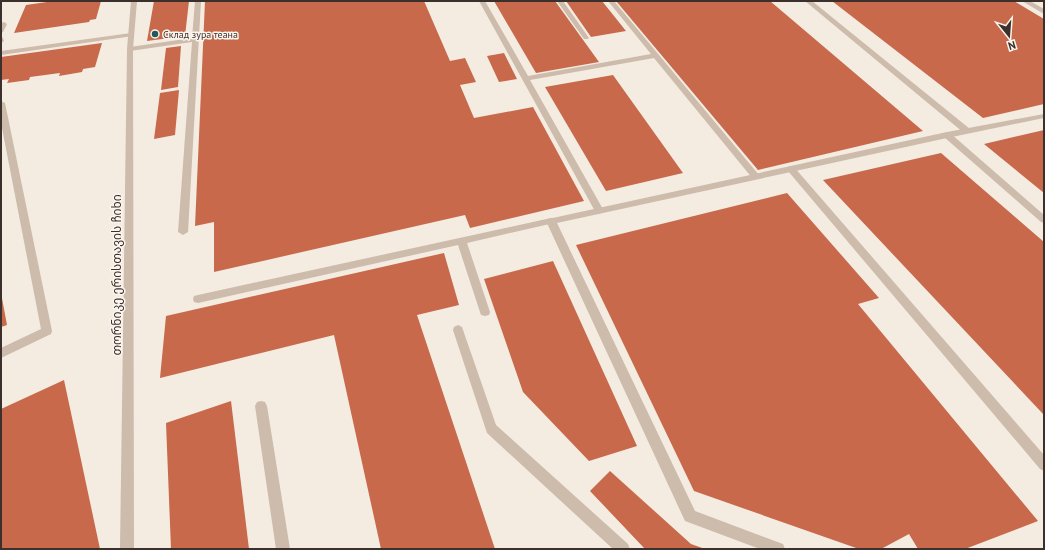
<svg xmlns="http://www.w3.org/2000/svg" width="1045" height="550" font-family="'PT Sans','Noto Sans Georgian',sans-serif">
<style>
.building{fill:#c8694b}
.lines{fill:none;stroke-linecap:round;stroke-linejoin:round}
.lane{fill:#cdbbac;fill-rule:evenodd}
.street{fill:#cdbbac;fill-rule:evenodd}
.poi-dot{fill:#1f5a5e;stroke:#fbf5ee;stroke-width:1.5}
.labels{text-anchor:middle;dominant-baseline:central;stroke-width:3;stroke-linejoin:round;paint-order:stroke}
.far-poi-label{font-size:10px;fill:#3b302b;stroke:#fbf5ee;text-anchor:start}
.street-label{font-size:12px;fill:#3b302b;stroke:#fbf5ee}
</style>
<rect width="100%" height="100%" fill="#f4ebe1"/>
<!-- building -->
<path class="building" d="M54 1H101L96 19 90 20 89 22 14 33 26 5Z
M154 1H189L185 36 147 41Z
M205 1H424L450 61 465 58 476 82 460 85 474 118 533 107 584 201 470 228 465 215 214 272V222L195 226Z
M494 1H555L599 62 536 73Z
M566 1H602L626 31 591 37Z
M616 1H770L923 131 758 170Z
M832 1H1014L1044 19V104L983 118Z
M102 43 95 67 83 69 82 72 59 76 60 73 30 77 29 80 7 83 9 79 1 80V57Z
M181 46 178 87 161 90 166 48Z
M504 53 517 79 499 82 487 56Z
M613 75 683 173 606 191 545 87Z
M179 90 175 135 154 139 160 93Z
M1044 130V193L984 144Z
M941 153 1044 242V415L823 180Z
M787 193 879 298 858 304 1038 521 965 549H918L909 534 881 549H859L694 491 576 245Z
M444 253 459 305 417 315 495 549H381L334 335 160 378 166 316Z
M553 261 637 446 589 461 523 392 484 279Z
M1 293 7 325 1 327Z
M64 380 100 549H1V409Z
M231 401 249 549H171L166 423Z
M610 471 691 544 705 549H645L590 491Z"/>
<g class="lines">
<!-- lane -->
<path class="lane" d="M195 1H201L188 232 183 235 178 232 192 42 130 51 127 49 130 47 192 38Z
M479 1H485L528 76 651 54 608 1H614L759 175 760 177 759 179H753L654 58 530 80 604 211 599 214 596 213Z
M557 1H563L589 38 588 39H584Z
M805 1H812L970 129V133H964Z
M4 22 7 24 3 32 1 33V23Z
M131 33 133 34V36L1 55V51Z
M1 37 3 38 4 41 1 43Z
M1 101 5 103 52 331 51 334 1 358V348L41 329 1 123Z
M947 132 950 133 1044 215V223L1041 222 944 137V133Z
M791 166 794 167 1044 455V471L1040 469 788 171 787 169 788 167Z
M551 218 554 219 556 221 554 223 467 243 490 312 489 315 485 316 481 315 480 312 458 245 198 303 194 302 193 299 194 296 198 295Z
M458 325 462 327 463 330 496 425 628 544 630 549H613L487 433 453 330 454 327Z
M261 401 265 402 267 406 290 549H276L255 406 257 402Z"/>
<!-- street -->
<path class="street" d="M131 1H137L133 49 134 549H120L127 49Z
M1022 1H1030L1044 9V14Z
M1044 114V118L947 138 557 223 695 511 783 544 785 549H760L685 521 546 221 548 219 947 132Z"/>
</g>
<!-- markers -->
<circle class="poi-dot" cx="155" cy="34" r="4"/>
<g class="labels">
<!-- far-poi labels -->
<g class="far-poi-label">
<text x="163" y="34">Склад зура теана</text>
</g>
<!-- street labels -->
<g class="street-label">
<text transform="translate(116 275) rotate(-90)">თორნიკე ერისთავის ჩიხი</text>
</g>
</g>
<!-- border -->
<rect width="1045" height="550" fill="none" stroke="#3b302b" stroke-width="4"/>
<!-- north arrow -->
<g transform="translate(1009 36) rotate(163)" stroke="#fbf5ee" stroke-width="3" paint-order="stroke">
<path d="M0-3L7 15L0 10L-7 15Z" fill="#3b302b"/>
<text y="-6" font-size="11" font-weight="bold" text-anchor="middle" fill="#3b302b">N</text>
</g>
</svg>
